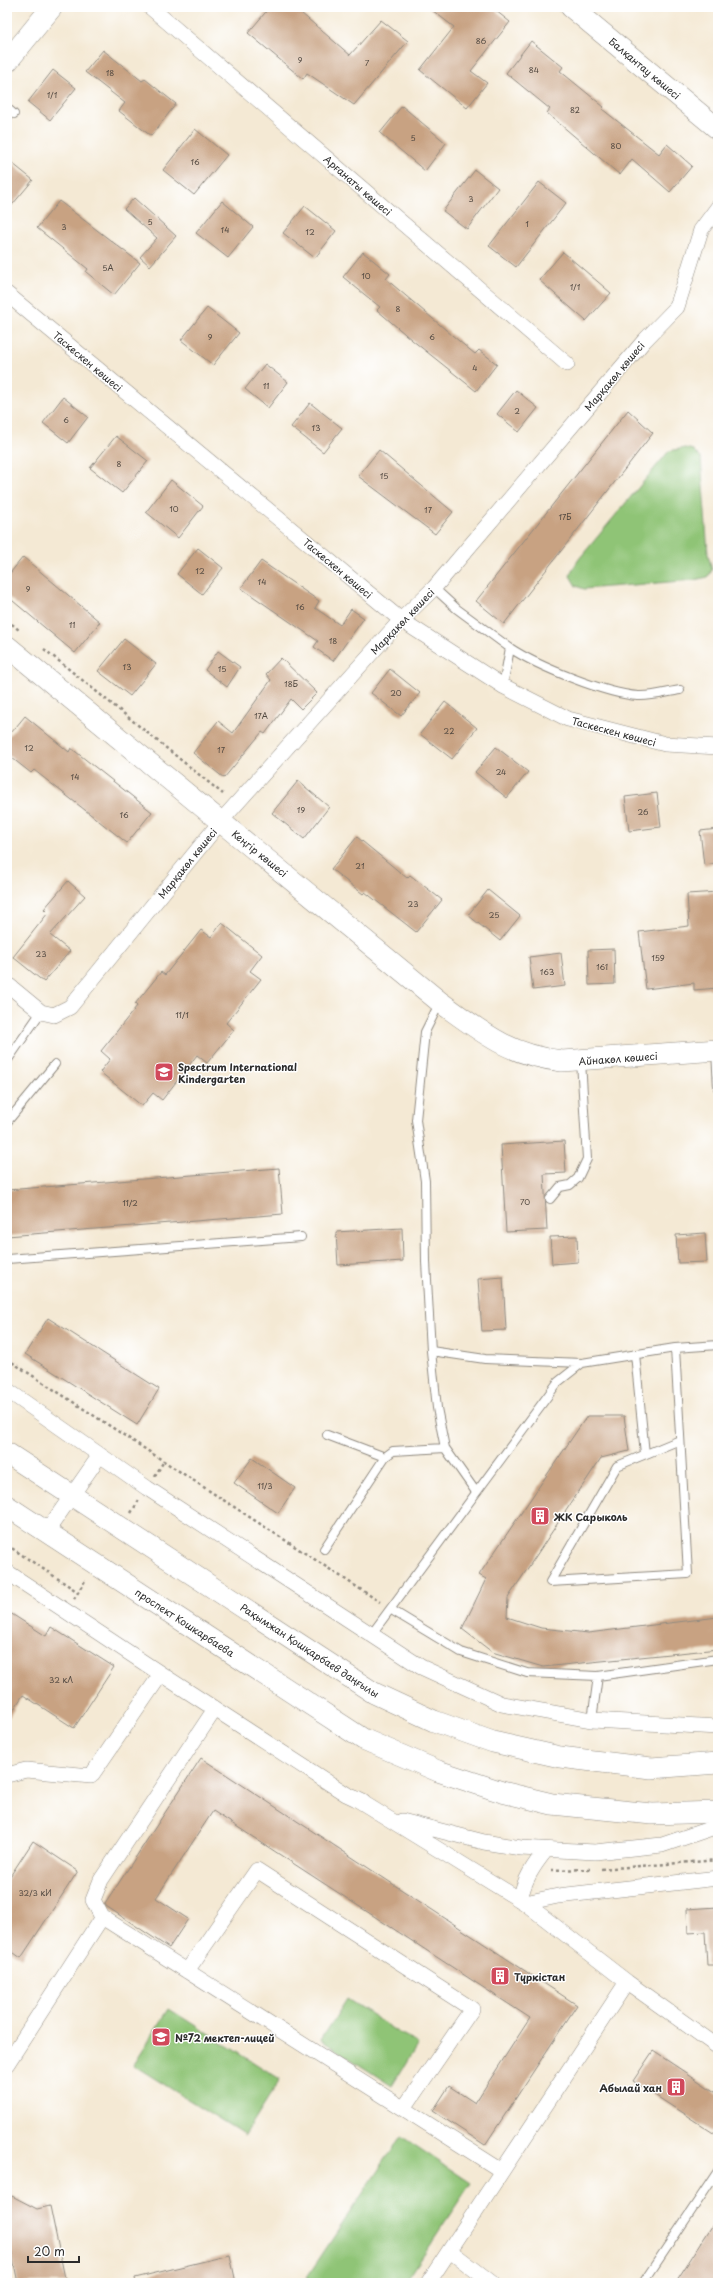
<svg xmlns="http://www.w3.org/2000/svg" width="725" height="2290" font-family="'Playpen Sans',sans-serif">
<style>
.green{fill:#8fc476;stroke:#5d7850}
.building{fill:#c8a282}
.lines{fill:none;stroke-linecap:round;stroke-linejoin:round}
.lane-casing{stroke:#908a80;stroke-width:10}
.street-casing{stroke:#908a80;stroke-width:16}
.secondary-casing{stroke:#908a80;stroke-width:22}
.path{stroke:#908a80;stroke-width:2.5;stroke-dasharray:3 3;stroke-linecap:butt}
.lane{stroke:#fff;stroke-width:8}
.street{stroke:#fff;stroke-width:15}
.secondary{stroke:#fff;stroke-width:21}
.labels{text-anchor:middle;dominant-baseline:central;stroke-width:3;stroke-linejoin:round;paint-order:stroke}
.number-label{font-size:8px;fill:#524941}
.street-label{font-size:10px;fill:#2b2b2b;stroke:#fff}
.poi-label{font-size:10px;font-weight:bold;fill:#2b2b2b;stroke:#fff;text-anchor:start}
</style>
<rect width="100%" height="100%" fill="#fff"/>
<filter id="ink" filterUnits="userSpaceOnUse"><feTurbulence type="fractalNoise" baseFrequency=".025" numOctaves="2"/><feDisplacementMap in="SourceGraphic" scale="8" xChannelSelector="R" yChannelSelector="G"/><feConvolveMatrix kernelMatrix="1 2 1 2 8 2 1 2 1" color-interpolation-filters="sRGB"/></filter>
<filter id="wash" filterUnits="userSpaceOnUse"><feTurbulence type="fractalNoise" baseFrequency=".012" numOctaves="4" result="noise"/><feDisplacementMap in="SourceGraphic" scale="16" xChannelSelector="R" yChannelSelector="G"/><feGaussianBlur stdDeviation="0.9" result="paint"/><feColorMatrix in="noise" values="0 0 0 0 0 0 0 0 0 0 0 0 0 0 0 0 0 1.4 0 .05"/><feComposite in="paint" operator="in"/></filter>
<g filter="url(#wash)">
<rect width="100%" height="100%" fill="#f4e9d4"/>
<!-- green -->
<path class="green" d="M685 448 693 450 701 458 708 554 712 570 708 577 694 580 584 589 576 586 570 576 572 570 579 559 669 451Z
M347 1999 418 2044 392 2086 321 2040Z
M169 2009 280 2079 245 2135 133 2065Z
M401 2136 471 2183 404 2283H317L307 2277Z"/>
<g id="blocks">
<!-- building -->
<path class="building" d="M270 7H294L350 55 381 20 408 41 354 105 307 73 303 79 248 33Z
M428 7H491L510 22 471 71 487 83 467 108 420 70 454 27Z
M531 41 563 67 560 71 604 107 602 109 659 154 667 144 692 166 670 192 632 159 620 175 547 113 550 109 506 73Z
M103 50 142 81 145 79 176 104 151 136 119 111 125 103 85 72Z
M53 70 76 88 50 120 28 102Z
M402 106 446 143 425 171 380 133Z
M195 129 227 155 194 195 163 170Z
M7 159 33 180 7 211Z
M475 170 498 188 467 229 443 211Z
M539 182 566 203 516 267 489 246Z
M134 198 176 236 150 266 140 257 157 238 124 209Z
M59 201 140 263 114 295 86 272 88 269 37 228Z
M222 201 253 227 228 258 196 233Z
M305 206 336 231 315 258 283 233Z
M363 252 390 274 386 279 459 341 475 354 479 350 497 364 476 391 412 340 377 310 380 307 343 277Z
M563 252 611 293 586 321 539 280Z
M207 308 239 333 213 365 181 340Z
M265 364 288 382 268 408 245 389Z
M516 390 538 408 519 432 497 414Z
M63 397 88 417 68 443 43 423Z
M310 403 342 428 323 452 291 427Z
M628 410 653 433 504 624 476 601Z
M116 436 148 461 122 493 90 468Z
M379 450 453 512 435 534 358 476Z
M171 480 203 506 178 538 146 512Z
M198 548 223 568 202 594 177 574Z
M23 557 100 622 75 653 7 596V577Z
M261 561 319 601 315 608 340 625 351 609 364 618 333 661 314 647 318 641 241 588Z
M124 639 156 664 130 696 98 671Z
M218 651 240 667 227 687 205 670Z
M281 658 317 693 301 709 291 699 265 734 262 732 224 778 193 753 218 721 233 733 271 680 266 674Z
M390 669 420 693 401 716 371 693Z
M445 702 477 728 452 759 420 734Z
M25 716 69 752 71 748 152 812 127 843 34 770 31 773 7 754V738Z
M496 747 528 772 507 798 475 772Z
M298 781 329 807 304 839 272 813Z
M657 793 661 827 629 831 625 797Z
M718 829V863L704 865 700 831Z
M357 837 407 878 410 875 442 900 416 932 365 892 363 894 331 869Z
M68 881 85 896 50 935 70 951 44 982 13 957 48 913 44 909Z
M488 890 520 916 500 941 468 915Z
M718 892V988L694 990V983L646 989 639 932 689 926 687 894Z
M222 923 262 955 250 971 261 979 226 1023 234 1030 207 1063 197 1055 162 1100 153 1093 142 1106 100 1072 110 1059 101 1051 137 1006 135 1004 161 972 165 975 201 930 211 937Z
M614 949 615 984 589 985 588 950Z
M561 953 565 986 533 990 529 957Z
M564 1141 566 1173 544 1174 547 1230 506 1232 501 1145Z
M279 1168 283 1214 7 1236V1190Z
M402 1228 403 1261 338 1265 336 1232Z
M705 1233 707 1262 678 1263 676 1235Z
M577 1236 578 1262 552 1264 550 1237Z
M503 1277 506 1330 482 1331 478 1279Z
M48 1318 159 1389 137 1425 25 1354Z
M587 1416H624L629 1451 601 1458 508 1598 507 1617 541 1628 588 1633 718 1617V1649L543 1667 492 1652 462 1629 486 1579 479 1575Z
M252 1458 295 1488 278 1513 234 1483Z
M7 1611 46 1636 51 1627 114 1667 74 1728 23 1695 7 1720Z
M201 1758 577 2005 485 2145 433 2111 449 2086 475 2103 530 2018 213 1811 156 1898 188 1919 169 1948 106 1906 105 1904Z
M33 1841 78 1871 21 1958 7 1948V1881Z
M718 1907V1965H707L705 1932 688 1933 687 1909Z
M653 2051 718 2094V2136L633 2081Z
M12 2196 37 2209 50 2206 66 2283H18L7 2230V2205Z
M718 2217V2283H675Z
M230 2255 236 2283H136L135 2278Z"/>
</g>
</g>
<g filter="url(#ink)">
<use href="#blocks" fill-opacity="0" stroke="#908a80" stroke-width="1"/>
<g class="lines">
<!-- lane casing -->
<g class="lane-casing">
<path id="lane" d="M7 108 14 114
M434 588 457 609 510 648
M503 686 510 648C537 666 606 694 638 696 651 697 667 692 680 690
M440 1002 425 1032 416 1120 425 1181 426 1262 431 1351 485 1359 582 1363
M716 1051 718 1088
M7 1061 41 1012
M7 1122 55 1064
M550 1199 560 1187 570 1185 578 1178 587 1159 581 1061
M7 1259 301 1237
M431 1351 437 1408 445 1448 476 1492
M635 1354 645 1454
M327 1435 385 1457
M680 1440 617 1466 550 1582 688 1574 675 1348 718 1345
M324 1549 385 1457 393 1451 445 1448
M390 1609 461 1652 527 1673 598 1676 718 1659
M371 1635 558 1382 582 1363 675 1348
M592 1720 598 1676
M643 2283 718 2171"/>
</g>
<!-- street casing -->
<g class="street-casing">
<path id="street" d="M150 7 567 364
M7 294 401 620 503 686 568 719 665 744 718 747
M7 984 41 1012 54 1015 70 1007 221 821 401 620 434 588 644 341 677 307 701 230 718 207
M7 1390 147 1488 421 1667 502 1704 592 1720 718 1727
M47 1531 100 1455
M7 1572 161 1674 346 1794 363 1802
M7 1775 26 1770 91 1776 161 1674
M402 1821 484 1842 521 1848 595 1852 662 1845 718 1826
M520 1900C524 1880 533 1866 546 1850
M525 1903 558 1896 718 1878
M102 1917 502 2171 627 1982 525 1903 355 1798
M187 1971 257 1870 472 2009 404 2108
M627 1982 718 2047
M7 2064 102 1917 93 1900 101 1880 215 1709
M450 2251 492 2283
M428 2283 502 2171"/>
</g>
<!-- secondary casing -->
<g class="secondary-casing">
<path id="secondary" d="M571 7 718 129
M7 62 52 7
M7 646 440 1002C482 1032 508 1055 562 1061L718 1050
M7 1453 374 1693 434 1721 493 1742 560 1757 651 1768 718 1763
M7 1506 363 1739 438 1771 502 1792 552 1804 652 1814 718 1812"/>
</g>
<!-- path -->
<path class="path" d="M7 620 19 630
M44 649 223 794
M7 1359 380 1602
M155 1476 164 1461
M131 1513 139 1500
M7 1545 78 1592
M74 1599 86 1579
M601 1869 718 1860
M551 1870 590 1869"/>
<!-- lane -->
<use href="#lane" class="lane"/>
<!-- street -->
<use href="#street" class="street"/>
<!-- secondary -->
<use href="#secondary" class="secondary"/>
</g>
</g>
<!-- icons -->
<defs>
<g id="school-square" transform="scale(1)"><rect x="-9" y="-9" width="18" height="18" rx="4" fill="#d1495b" stroke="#fff"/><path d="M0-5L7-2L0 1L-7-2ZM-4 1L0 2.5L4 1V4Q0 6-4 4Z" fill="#fff"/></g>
<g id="building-square" transform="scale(1)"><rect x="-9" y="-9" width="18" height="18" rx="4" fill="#d1495b" stroke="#fff"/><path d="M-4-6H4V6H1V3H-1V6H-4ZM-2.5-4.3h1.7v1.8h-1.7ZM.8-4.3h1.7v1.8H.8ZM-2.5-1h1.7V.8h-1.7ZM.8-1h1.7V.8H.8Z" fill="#fff"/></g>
</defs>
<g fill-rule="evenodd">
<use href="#school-square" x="164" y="1072"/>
<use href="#building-square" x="540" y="1516"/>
<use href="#building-square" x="500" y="1976"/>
<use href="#school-square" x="161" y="2037"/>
<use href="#building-square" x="676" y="2087"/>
</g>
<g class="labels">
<!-- number labels -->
<g class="number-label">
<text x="481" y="41">86</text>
<text x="300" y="60">9</text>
<text x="367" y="63">7</text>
<text x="534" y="70">84</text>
<text x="110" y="73">18</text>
<text x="52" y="95">1/1</text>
<text x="575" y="110">82</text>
<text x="413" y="138">5</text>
<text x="616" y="146">80</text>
<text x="195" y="162">16</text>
<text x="471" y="199">3</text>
<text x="150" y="222">5</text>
<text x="527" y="224">1</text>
<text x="64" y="227">3</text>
<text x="225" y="230">14</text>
<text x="310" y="232">12</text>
<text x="108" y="268">5А</text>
<text x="366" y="276">10</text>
<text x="575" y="287">1/1</text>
<text x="398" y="309">8</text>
<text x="210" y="337">9</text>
<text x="432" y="337">6</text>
<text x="475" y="368">4</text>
<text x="266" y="386">11</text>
<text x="517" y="411">2</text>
<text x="66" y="420">6</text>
<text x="316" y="428">13</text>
<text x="119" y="464">8</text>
<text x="384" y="476">15</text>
<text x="174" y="509">10</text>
<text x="428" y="510">17</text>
<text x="565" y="517">17Б</text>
<text x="200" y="571">12</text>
<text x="262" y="582">14</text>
<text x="28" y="589">9</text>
<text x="300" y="607">16</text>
<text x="72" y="625">11</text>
<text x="333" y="641">18</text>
<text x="127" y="667">13</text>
<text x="222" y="669">15</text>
<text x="291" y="684">18Б</text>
<text x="396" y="693">20</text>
<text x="261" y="716">17А</text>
<text x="449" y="731">22</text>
<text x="29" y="748">12</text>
<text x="221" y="750">17</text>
<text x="501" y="772">24</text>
<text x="75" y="777">14</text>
<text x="301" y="810">19</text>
<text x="643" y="812">26</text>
<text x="124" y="815">16</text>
<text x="360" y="866">21</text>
<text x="413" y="904">23</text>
<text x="494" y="915">25</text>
<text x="41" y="954">23</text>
<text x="658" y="958">159</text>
<text x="602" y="967">161</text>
<text x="547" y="972">163</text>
<text x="182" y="1015">11/1</text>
<text x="525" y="1202">70</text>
<text x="130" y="1203">11/2</text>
<text x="265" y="1486">11/3</text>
<text x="61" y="1680">32 кЛ</text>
<text x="35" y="1893">32/3 кИ</text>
</g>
<!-- street labels -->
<g class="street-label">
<text transform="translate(645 68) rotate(40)">Балқантау көшесі</text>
<text transform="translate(358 185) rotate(41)">Арғанаты көшесі</text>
<text transform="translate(88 361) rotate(40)">Таскескен көшесі</text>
<text transform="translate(614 376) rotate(-50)">Марқакөл көшесі</text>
<text transform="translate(338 568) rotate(40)">Таскескен көшесі</text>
<text transform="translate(402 621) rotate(-46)">Марқакөл көшесі</text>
<text transform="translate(614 731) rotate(15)">Таскескен көшесі</text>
<text transform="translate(260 853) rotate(39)">Кеңгір көшесі</text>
<text transform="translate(187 863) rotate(-51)">Марқакөл көшесі</text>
<text transform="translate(618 1058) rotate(-4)">Айнакөл көшесі</text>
<text transform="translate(185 1622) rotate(33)">проспект Кошкарбаева</text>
<text transform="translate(310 1650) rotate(33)">Рақымжан Қошқарбаев даңғылы</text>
</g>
<!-- poi labels -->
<g class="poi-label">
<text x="178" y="1066">Spectrum International<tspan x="178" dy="12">Kindergarten</tspan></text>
<text x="554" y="1516">ЖК Сарыколь</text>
<text x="514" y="1976">Түркістан</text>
<text x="175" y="2037">№72 мектеп-лицей</text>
<text x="662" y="2087" text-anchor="end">Абылай хан</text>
</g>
</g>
<!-- margin -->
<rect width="725" height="2290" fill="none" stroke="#fff" stroke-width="24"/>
<!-- scale -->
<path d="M28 2256v6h51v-6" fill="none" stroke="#2b2b2b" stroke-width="2"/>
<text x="34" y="2256" font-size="12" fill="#2b2b2b" stroke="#ffffff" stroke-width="3" paint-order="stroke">20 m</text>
</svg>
